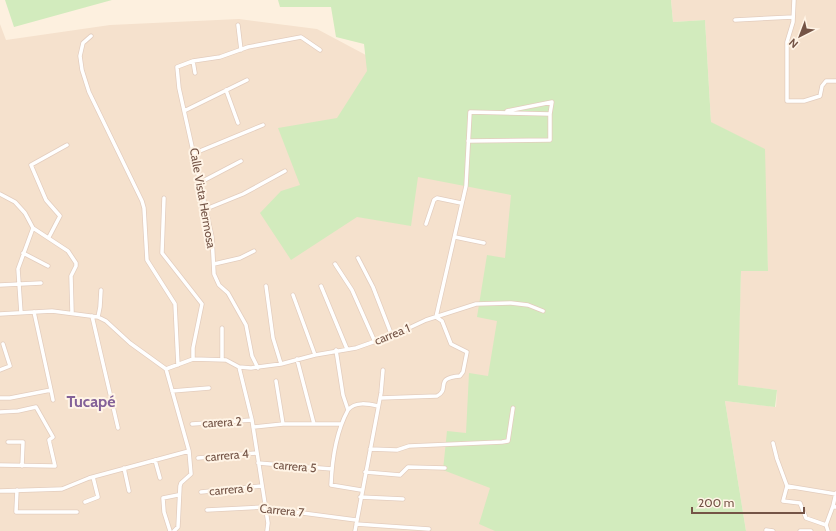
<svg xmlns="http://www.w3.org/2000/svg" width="836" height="531" font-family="Cabin,sans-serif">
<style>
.residential{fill:#f5e1cd}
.green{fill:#d2ebbd}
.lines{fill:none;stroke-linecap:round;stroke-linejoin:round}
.street-casing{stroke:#e3cdbe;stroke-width:5}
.street{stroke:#fff;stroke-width:3.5}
.labels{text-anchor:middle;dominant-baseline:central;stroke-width:4;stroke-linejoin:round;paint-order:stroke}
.street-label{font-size:12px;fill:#745446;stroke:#fff4e6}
.district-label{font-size:16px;font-weight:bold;fill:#836198;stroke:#fff4e6}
</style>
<rect width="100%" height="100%" fill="#fdf0df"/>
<!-- residential -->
<path class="residential" d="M671 0H836V531H746L725 401 776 407 777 390 737 385 741 271H768L766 219 711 122 705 20 673 22Z
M239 19 317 29 486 119 579 178 527 531H0V24L6 40 110 25Z"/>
<!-- green -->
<path class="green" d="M5 0H112L14 27Z
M278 0H671L673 22 705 20 711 122 765 149 768 271H741L738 385 777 390 775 407 725 401 746 531H495L479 524 490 488 443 470 447 431 466 433 469 373 488 376 497 321 477 317 487 255 505 258 511 195 418 177 411 226 357 217 291 260 260 213 281 191 300 185 278 128 337 118 367 71 364 44 336 37 331 7H280Z"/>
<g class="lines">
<!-- street casing -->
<g class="street-casing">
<path id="street" d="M794 0 793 22 787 42V101H804L820 96 822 86 826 81H836
M735 20 793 17
M238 25 241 50
M91 36 83 43 80 56 82 70 89 92 142 201 144 208 147 260 175 304 178 365
M193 61 195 73
M226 90 238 123
M184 111 247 80
M507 111 552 102 550 114
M195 153 263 125
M201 182 241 161
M0 194 15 202 25 213 33 228 68 251 76 263V266L71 276 72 312
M164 198 162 253 202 304 193 348V359
M206 209 243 194 285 171
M426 224 434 200 437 198 461 203
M49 237 60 216 46 200 31 165 67 145
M455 237 484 243
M23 253 48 266
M358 258 373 287 392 336
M214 264 240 258 254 251
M335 264 352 290 375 342
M0 285 41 283
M266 286 273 338 281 364
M321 286 347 349
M293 295 315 355
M21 313 18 269 33 228
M0 314 52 311 98 317 106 321 130 343 166 369 193 359 226 360 239 367 251 368 281 364 315 355 356 348 373 342 392 336 426 320 476 304 511 303 528 305 543 311
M92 316 118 428
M98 317 100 307 101 290
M222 328V360
M336 350 343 395 348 410C336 432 332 460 331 485L361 490
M297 359 314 424H341
M239 367 252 420 268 523 267 531
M258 368 252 356 246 325 228 293 219 285 214 274 212 237 179 88 177 67 193 61 220 57 248 47 301 37 320 50
M0 370 10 366 3 344
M51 390 53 400
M172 391 209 388
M0 398H10L51 390 34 312
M380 398 437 396C451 389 433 378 460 376L463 372 467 352 451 344 442 321 436 317 466 186 470 112 550 114V140L468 141
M348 410C355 401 369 404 378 406
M0 412 18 411 36 407 53 437 49 440 55 466 0 465
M192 424 252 420
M283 424H314
M253 427 283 424 276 381
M8 442H23L22 466
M773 443 777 459 787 486 783 501 800 503 806 518 826 525
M370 449 397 450 409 446 502 442 508 441 513 408
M198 458 257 453
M155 460 160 478
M258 463 332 469
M124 468 129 491
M365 472 400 475 408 467 445 468
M787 486 836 494
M17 490 16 512H77
M0 491 62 489 89 478 189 451 166 369
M201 492 261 486
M836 493 833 506 836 507
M360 497 403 499
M85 502 98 497 93 477
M207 510 265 507 272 509 356 520
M356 524 429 529
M766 530 773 531
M170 531 164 512 163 498 178 495
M174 531 178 527 180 486 181 483 191 474 189 451
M355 531 381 393 383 370
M800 531H811
M828 531 826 525 833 506"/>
</g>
<!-- street -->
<use href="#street" class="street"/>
</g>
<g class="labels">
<!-- street labels -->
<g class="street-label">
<text transform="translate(203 198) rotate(80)">Calle Vista Hermosa</text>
<text transform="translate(392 334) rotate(-22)">carrea 1</text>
<text transform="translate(222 422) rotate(-3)">carera 2</text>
<text transform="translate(227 455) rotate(-5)">carrera 4</text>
<text transform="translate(295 466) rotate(5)">carrera 5</text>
<text transform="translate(231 489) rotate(-5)">carrera 6</text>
<text transform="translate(282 510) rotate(6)">Carrera 7</text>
</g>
<!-- district labels -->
<g class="district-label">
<text x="91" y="401">Tucapé</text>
</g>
</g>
<!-- north arrow -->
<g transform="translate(800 36) rotate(222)" stroke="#fff4e6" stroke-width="3" paint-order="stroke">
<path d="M0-3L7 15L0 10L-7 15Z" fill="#745446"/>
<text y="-6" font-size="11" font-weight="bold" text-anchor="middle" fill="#745446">N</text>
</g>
<!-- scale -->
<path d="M692 507v6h112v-6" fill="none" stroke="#745446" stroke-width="2"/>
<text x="698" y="507" font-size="12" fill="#745446" stroke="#fff4e6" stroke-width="3" paint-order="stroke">200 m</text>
</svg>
